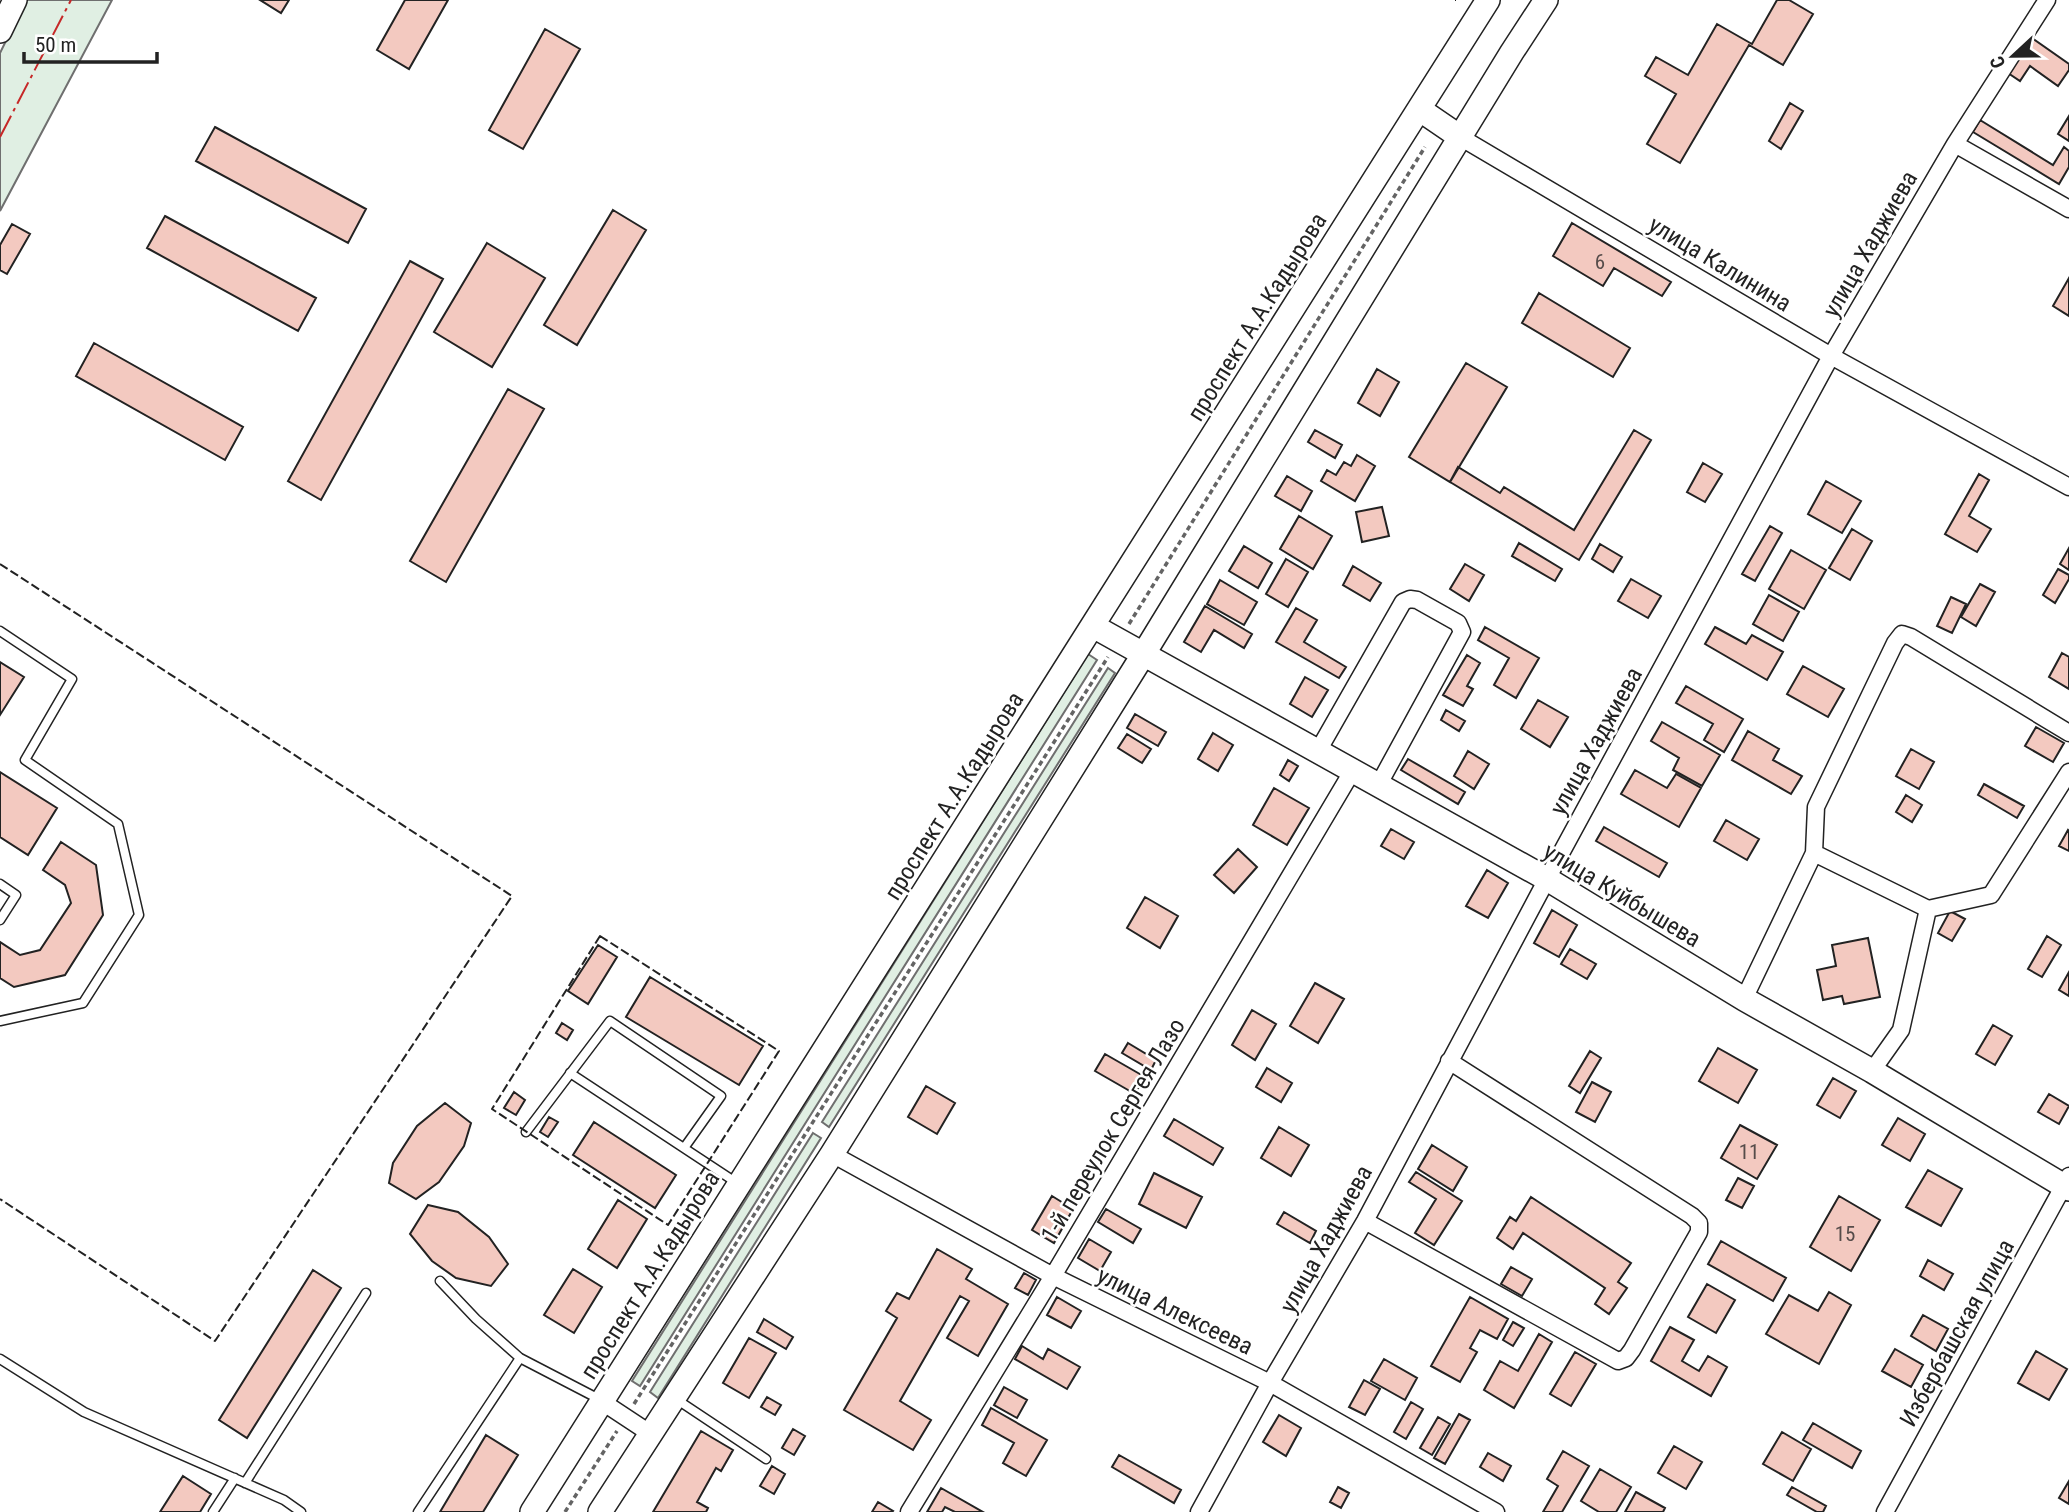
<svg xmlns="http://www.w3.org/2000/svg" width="2069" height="1512" font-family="'Roboto Condensed',sans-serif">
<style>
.green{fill:#e0efe3;stroke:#6f6f6f;stroke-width:2}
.building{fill:#f3c9c0;stroke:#222;stroke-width:2}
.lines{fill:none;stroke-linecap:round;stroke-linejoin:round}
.lane-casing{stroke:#222;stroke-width:11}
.street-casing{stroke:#222;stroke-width:19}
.secondary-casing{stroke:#222;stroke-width:26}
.path{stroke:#646464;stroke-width:3.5;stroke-dasharray:5 3.5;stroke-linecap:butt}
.lane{stroke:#fff;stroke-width:8}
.street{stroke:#fff;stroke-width:16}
.secondary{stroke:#fff;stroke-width:23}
.fence{stroke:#222;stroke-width:2;stroke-dasharray:9 3.5;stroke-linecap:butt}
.power{stroke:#c62828;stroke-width:2;stroke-dasharray:24 5 3.5 5;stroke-linecap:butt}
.labels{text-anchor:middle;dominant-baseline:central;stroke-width:5;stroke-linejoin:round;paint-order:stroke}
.number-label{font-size:21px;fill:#564c4a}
.street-label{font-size:24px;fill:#222;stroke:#fff}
</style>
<rect width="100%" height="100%" fill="#fff"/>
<!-- green -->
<path class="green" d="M26 0H112L0 211V53Z
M1088 654 1097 660 640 1386 632 1381Z
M1108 668 1115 673 829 1127 822 1122Z
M813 1133 821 1138 658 1398 650 1392Z"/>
<!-- building -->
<path class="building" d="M260 0H289L281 13Z
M405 0H448L409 69 377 50Z
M1777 0H1789L1813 14 1783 65 1749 45 1680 163 1647 144 1676 94 1645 76 1656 57 1688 75 1717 24 1752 44Z
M545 29 580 49 523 149 489 130Z
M2032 38 2069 64V70L2058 86 2030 66 2020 81 2008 73Z
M1790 103 1803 111 1781 149 1769 141Z
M2069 116V141L2058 134Z
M1980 120 2053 165 2064 147 2069 151V167L2059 184 1973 132Z
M215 127 366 209 348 243 196 161Z
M613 210 646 230 577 345 544 325Z
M165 216 316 298 298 331 147 248Z
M1572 223 1671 282 1662 296 1614 268 1603 286 1553 256Z
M12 224 30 234 7 274 0 270V245Z
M487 243 545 278 492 367 434 332Z
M410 261 443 279 321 500 288 481Z
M2069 278V316L2053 306Z
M1539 293 1630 348 1613 377 1522 323Z
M94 343 243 427 225 460 76 376Z
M1466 363 1507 387 1450 482 1409 457Z
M1377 369 1399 382 1380 416 1358 403Z
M508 389 544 409 446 582 410 561Z
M1315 430 1342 445 1335 458 1308 442Z
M1634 430 1651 440 1579 560 1450 482 1458 467 1500 493 1504 487 1574 530Z
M1357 455 1375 466 1355 501 1321 481 1327 470 1336 475 1344 462 1351 466Z
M1703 463 1722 474 1705 502 1687 492Z
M1979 474 1989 480 1969 516 1991 529 1977 552 1945 534Z
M1287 476 1312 491 1301 511 1275 496Z
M1826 481 1861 501 1842 533 1808 514Z
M1382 507 1389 536 1362 542 1356 512Z
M1299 516 1332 536 1313 569 1280 549Z
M1770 526 1782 533 1755 581 1742 574Z
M1852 529 1872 541 1850 580 1829 568Z
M1519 543 1562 569 1555 581 1512 556Z
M1600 544 1622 557 1613 572 1592 559Z
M1244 546 1272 563 1258 588 1229 571Z
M2069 548V570L2060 564Z
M1791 550 1826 570 1804 609 1769 589Z
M1286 559 1308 572 1288 607 1266 594Z
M1465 564 1484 575 1469 601 1450 589Z
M1353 566 1381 583 1370 601 1343 585Z
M2058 569 2069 575V579L2055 603 2043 595Z
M1631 579 1661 596 1648 618 1618 601Z
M1220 580 1257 602 1244 625 1207 604Z
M1980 584 1995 592 1976 626 1961 617Z
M1769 595 1799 612 1783 641 1753 624Z
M1951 597 1966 604 1952 633 1937 626Z
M1205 606 1252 634 1244 648 1214 630 1201 652 1184 642Z
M1296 608 1317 620 1304 642 1346 667 1339 678 1276 642Z
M1485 627 1539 658 1516 698 1494 685 1509 658 1478 640Z
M1715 627 1746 644 1752 635 1783 652 1767 680 1705 644Z
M2062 653 2069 657V689L2049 677Z
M1467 655 1480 663 1467 686 1473 689 1463 706 1443 695Z
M0 662 24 677 0 715Z
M1803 666 1844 689 1828 717 1787 694Z
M1305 677 1328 690 1312 717 1290 704Z
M1686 686 1743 719 1724 752 1704 740 1713 724 1676 703Z
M1538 700 1568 717 1550 747 1521 729Z
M1446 710 1465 721 1459 731 1441 720Z
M1135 714 1166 732 1158 746 1127 728Z
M1662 722 1720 755 1702 786 1673 770 1679 758 1651 741Z
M2036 727 2064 743 2053 762 2025 746Z
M1748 731 1779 749 1773 760 1802 776 1791 794 1732 760Z
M1213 733 1233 745 1218 771 1198 759Z
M1127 734 1151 749 1142 763 1118 748Z
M1911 749 1934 762 1919 789 1896 776Z
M1468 751 1489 764 1474 789 1454 776Z
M1408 759 1465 792 1458 804 1401 770Z
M1288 760 1298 766 1289 781 1280 775Z
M1635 770 1667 788 1676 774 1701 788 1679 827 1621 794Z
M0 772 57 808 28 855 0 837Z
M1984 784 2024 806 2017 818 1978 795Z
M1274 788 1309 808 1287 845 1253 825Z
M1906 795 1922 805 1912 822 1896 812Z
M1726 820 1759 839 1747 860 1714 841Z
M1604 827 1667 863 1659 877 1596 841Z
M1391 829 1414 842 1404 859 1381 846Z
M2068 830 2069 831V851L2059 846Z
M61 842 96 865 103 915 65 975 14 987 0 978V942L20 955 40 950 71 903 65 885 43 870Z
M1238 849 1257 867 1234 893 1214 875Z
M1487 870 1508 883 1488 918 1466 906Z
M1145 897 1178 916 1160 948 1127 928Z
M1552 910 1577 925 1559 957 1534 943Z
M1950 911 1965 919 1952 941 1938 933Z
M2047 936 2061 945 2042 977 2028 969Z
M1868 938 1880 997 1844 1004 1842 996 1823 1000 1817 970 1836 966 1832 945Z
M598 945 617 957 588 1004 568 991Z
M1570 949 1596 964 1587 979 1561 964Z
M2069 972V996L2059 990Z
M650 977 763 1046 739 1085 626 1017Z
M1315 983 1344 999 1318 1043 1290 1026Z
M1252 1010 1276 1024 1255 1060 1232 1045Z
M562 1023 573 1030 567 1040 556 1033Z
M1993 1025 2012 1036 1995 1065 1976 1054Z
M1128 1043 1156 1060 1151 1070 1122 1053Z
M1718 1048 1757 1070 1738 1103 1699 1081Z
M1590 1051 1601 1058 1580 1093 1569 1086Z
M1105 1054 1145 1077 1135 1094 1095 1071Z
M1267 1068 1292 1083 1281 1102 1256 1087Z
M1833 1078 1856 1091 1840 1118 1817 1105Z
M1592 1082 1611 1092 1595 1122 1576 1112Z
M926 1086 955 1103 937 1134 908 1117Z
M514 1092 525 1100 516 1115 504 1108Z
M2049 1094 2069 1106 2059 1124 2038 1112Z
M445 1103 471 1123 464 1146 439 1182 416 1199 389 1183 393 1163 417 1126Z
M549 1117 558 1122 548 1137 540 1132Z
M1898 1118 1925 1134 1910 1161 1882 1145Z
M1174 1119 1223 1148 1213 1165 1164 1136Z
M594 1122 676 1175 655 1208 573 1155Z
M1740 1125 1777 1145 1757 1179 1721 1158Z
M1279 1127 1309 1145 1291 1176 1261 1158Z
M1432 1145 1467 1167 1453 1191 1418 1169Z
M1928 1170 1962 1189 1941 1226 1906 1207Z
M1416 1172 1462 1201 1434 1245 1415 1233 1436 1199 1409 1182Z
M1154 1173 1202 1197 1186 1228 1139 1204Z
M1738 1178 1754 1186 1742 1208 1726 1200Z
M1052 1196 1073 1209 1054 1243 1032 1230Z
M1839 1196 1880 1220 1851 1271 1810 1247Z
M1531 1197 1631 1263 1618 1282 1627 1288 1609 1314 1595 1304 1605 1288 1523 1233 1513 1249 1497 1238 1510 1217 1516 1221Z
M618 1200 647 1219 617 1268 588 1249Z
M428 1205 458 1212 489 1237 508 1264 491 1286 456 1278 432 1261 410 1234Z
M1106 1209 1141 1229 1133 1243 1098 1222Z
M1284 1212 1316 1231 1310 1243 1277 1224Z
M1089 1239 1111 1252 1100 1271 1078 1258Z
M1721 1241 1786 1278 1773 1301 1708 1264Z
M937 1249 972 1269 966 1279 1008 1304 978 1356 947 1338 969 1301 960 1296 900 1401 931 1420 913 1450 844 1410 897 1318 886 1311 897 1293 909 1299Z
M1928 1260 1953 1274 1944 1290 1920 1276Z
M1511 1267 1532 1279 1522 1296 1501 1284Z
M573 1269 602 1287 574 1333 544 1315Z
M313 1270 341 1288 247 1438 219 1420Z
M1024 1273 1036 1280 1028 1295 1015 1288Z
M1707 1284 1735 1300 1716 1333 1688 1317Z
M1829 1292 1851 1305 1819 1364 1766 1334 1789 1295 1818 1311Z
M1057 1297 1081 1311 1071 1328 1047 1315Z
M1470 1297 1508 1319 1497 1339 1480 1330 1470 1348 1477 1352 1460 1382 1431 1366Z
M1923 1315 1948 1329 1936 1351 1911 1336Z
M764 1319 793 1337 786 1349 757 1332Z
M1513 1322 1524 1328 1513 1346 1503 1340Z
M1670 1327 1694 1340 1682 1361 1699 1371 1708 1356 1727 1367 1711 1396 1651 1361Z
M1539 1334 1552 1342 1514 1408 1484 1390 1500 1361 1518 1371Z
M749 1338 776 1353 749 1398 723 1383Z
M1022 1346 1043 1359 1048 1349 1080 1367 1067 1389 1015 1359Z
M1895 1349 1923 1365 1911 1387 1882 1371Z
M2036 1351 2067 1369 2049 1400 2018 1383Z
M1575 1352 1596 1364 1571 1406 1550 1394Z
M1384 1359 1417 1378 1405 1400 1371 1381Z
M1364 1380 1380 1389 1365 1415 1349 1407Z
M1004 1387 1027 1400 1017 1418 994 1405Z
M767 1397 781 1405 775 1415 761 1407Z
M1411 1402 1423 1409 1406 1439 1394 1432Z
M991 1408 1047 1440 1026 1476 1003 1463 1014 1443 982 1425Z
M1459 1414 1470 1420 1445 1464 1434 1458Z
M1279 1415 1301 1428 1286 1456 1263 1442Z
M1438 1417 1450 1424 1432 1455 1420 1448Z
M1813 1423 1861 1451 1852 1468 1803 1440Z
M793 1429 805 1436 794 1455 782 1448Z
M701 1431 733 1450 721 1471 716 1468 697 1502 708 1508 706 1512H653Z
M1782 1432 1811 1449 1793 1481 1763 1464Z
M486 1435 518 1455 483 1512H440Z
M1674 1446 1702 1462 1686 1489 1658 1473Z
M1563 1451 1589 1466 1562 1512H1543L1558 1486 1547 1479Z
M1488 1453 1511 1466 1503 1481 1480 1467Z
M1119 1455 1181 1490 1174 1503 1112 1467Z
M772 1466 785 1474 774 1494 760 1486Z
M1600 1469 1631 1487 1616 1512H1599L1581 1501Z
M183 1476 211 1494 200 1512H160Z
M2069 1481V1504L2059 1498Z
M1338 1487 1349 1493 1341 1508 1330 1502Z
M1792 1487 1826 1506 1823 1512H1817L1787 1495Z
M941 1488 983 1512H955L945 1507 942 1512H927Z
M1636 1492 1665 1508 1663 1512H1625Z
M878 1502 893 1511 892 1512H872Z"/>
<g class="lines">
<!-- lane casing -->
<g class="lane-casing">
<path id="lane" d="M0 631 72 679 25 760 118 824 139 915 83 1003 0 1021
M0 884 16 895 0 920
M570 1073 737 1183
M526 1132 610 1021 721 1096 684 1148
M440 1281 476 1319 520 1358 599 1399
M0 1359 84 1412 284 1500 301 1512
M676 1399 766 1459
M245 1483 366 1293
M213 1512 235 1478
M418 1512 520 1358"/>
</g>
<!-- street casing -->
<g class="street-casing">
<path id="street" d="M1460 137 1831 356 2069 487
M1955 144 2069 209
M1318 751 1403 602 1410 599 1417 600 1458 623 1462 632 1379 784
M1814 853 1928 909 1991 895 2069 772
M1744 999 1814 853 1816 807 1895 643 1902 634 1911 637 2069 733
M1872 1071 1901 1030 1928 909
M832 1154 1053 1276 1270 1383 1496 1512
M1365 1221 1618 1361 1626 1358 1632 1350 1699 1232V1223L1692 1216 1449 1061
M601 1401 651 1434
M909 1512 1053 1276 1353 770
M1199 1512 1270 1383 1365 1221 1547 879 1831 356 1955 144 2047 0
M1885 1512 2069 1176"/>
</g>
<!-- secondary casing -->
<g class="secondary-casing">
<path id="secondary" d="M0 31 15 0
M1460 137 1419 109 1488 0
M1093 626 1547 879 1744 999 1872 1071 2069 1189
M532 1512 1419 109
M600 1512 832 1154 1143 655 1512 52 1546 0"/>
</g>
<!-- path -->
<path class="path" d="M1129 624 1425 147
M634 1404 1108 657
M565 1512 617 1431"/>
<!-- lane -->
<use href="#lane" class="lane"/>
<!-- street -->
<use href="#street" class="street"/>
<!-- secondary -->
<use href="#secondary" class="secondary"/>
<!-- fence -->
<path class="fence" d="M1455 0H1456
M0 564 512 896 215 1341 0 1199
M600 936 779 1051 668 1225 492 1109Z"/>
<!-- power -->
<path class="power" d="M0 137 71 0"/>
</g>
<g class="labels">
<!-- number labels -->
<g class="number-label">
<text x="1600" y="262">6</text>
<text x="1749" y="1152">11</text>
<text x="1845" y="1234">15</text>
</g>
<!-- street labels -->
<g class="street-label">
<text transform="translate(1870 244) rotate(-60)">улица Хаджиева</text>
<text transform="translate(1720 264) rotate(31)">улица Калинина</text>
<text transform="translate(1257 317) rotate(-58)">проспект А.А.Кадырова</text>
<text transform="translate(1596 741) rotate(-61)">улица Хаджиева</text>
<text transform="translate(954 796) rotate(-58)">проспект А.А.Кадырова</text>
<text transform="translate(1622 895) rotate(31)">улица Куйбышева</text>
<text transform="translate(1113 1130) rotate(-59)">1-й переулок Сергея Лазо</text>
<text transform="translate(1326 1239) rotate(-61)">улица Хаджиева</text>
<text transform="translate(650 1275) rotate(-58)">проспект А.А.Кадырова</text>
<text transform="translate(1175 1311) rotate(26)">улица Алексеева</text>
<text transform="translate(1957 1333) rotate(-61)">Избербашская улица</text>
</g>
</g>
<!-- north arrow -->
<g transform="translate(2013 56) rotate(248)" stroke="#ffffff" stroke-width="5" paint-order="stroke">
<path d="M0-5L12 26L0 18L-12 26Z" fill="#222222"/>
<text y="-10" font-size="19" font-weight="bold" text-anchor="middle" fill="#222222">С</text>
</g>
<!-- scale -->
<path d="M24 52v10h133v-10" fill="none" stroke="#222222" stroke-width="3.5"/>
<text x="35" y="52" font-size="21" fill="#222222" stroke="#ffffff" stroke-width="5" paint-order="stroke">50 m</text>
</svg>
